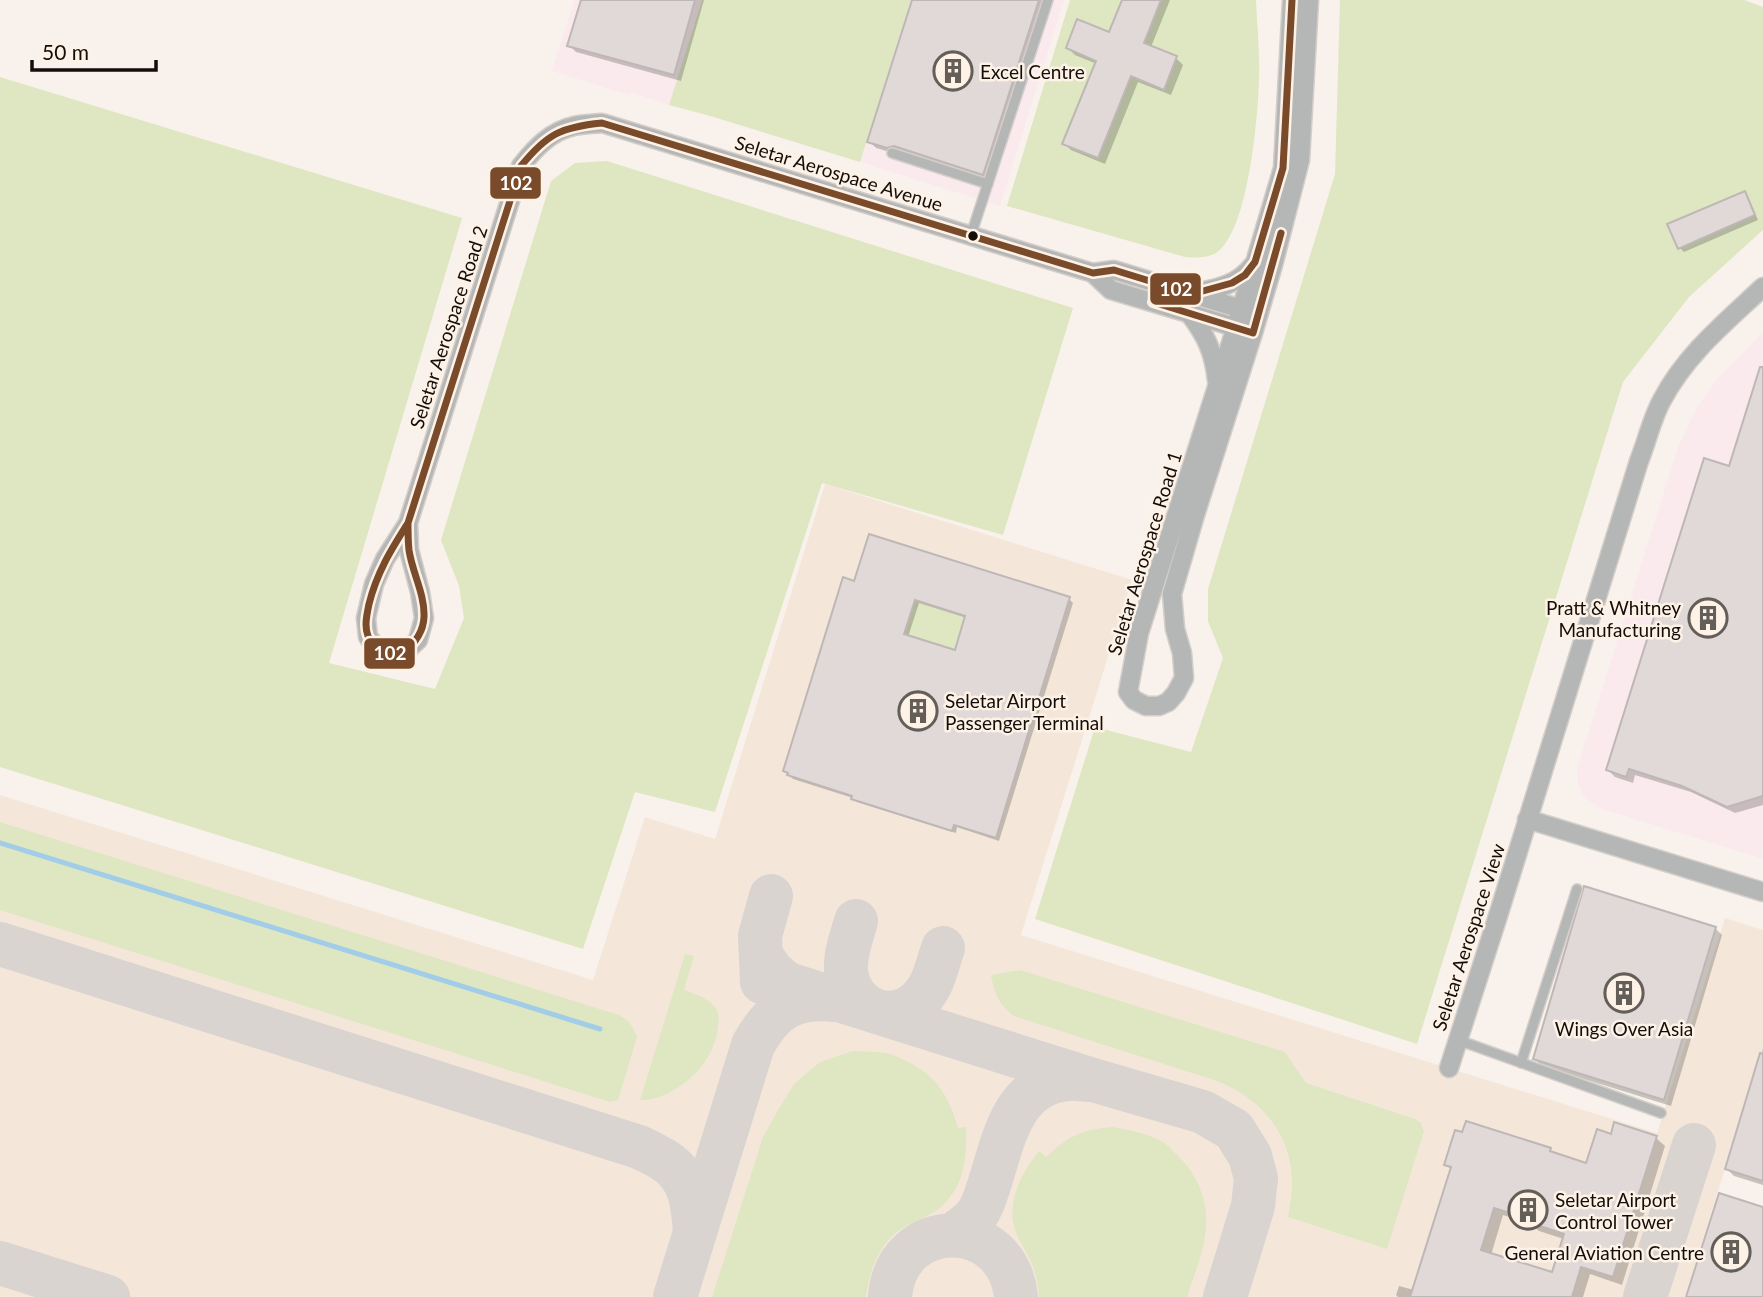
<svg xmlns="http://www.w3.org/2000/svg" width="1763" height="1297" font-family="Lato,sans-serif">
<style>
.built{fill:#f4e7da}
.industrial{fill:#faeaee}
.green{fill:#dfe6c2}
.shadow{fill:#0003;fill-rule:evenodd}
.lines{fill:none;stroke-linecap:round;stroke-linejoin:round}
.stream{stroke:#a1cde8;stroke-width:5}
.taxiway{stroke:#d9d4d0;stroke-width:44}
.building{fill:#e0d9d8;stroke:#beb7b6;stroke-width:2;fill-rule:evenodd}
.lane-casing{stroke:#d3cec9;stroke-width:12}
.street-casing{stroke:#d3cec9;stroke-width:21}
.lane{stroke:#b5b6b6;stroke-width:9}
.street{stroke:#b5b6b6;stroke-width:18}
.bus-1-casing{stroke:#fef2e7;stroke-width:12}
.bus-1{stroke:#7a4b2a;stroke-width:7}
.bus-dot{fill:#130e0a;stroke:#fef2e7;stroke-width:2.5}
.labels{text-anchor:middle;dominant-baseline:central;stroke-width:5;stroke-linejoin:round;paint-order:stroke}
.poi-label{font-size:19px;fill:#130e0a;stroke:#fef2e7;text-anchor:start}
.street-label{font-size:19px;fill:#130e0a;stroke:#fef2e7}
.line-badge{stroke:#fef2e7;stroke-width:2.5}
.badge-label{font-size:19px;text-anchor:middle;font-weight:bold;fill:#fff}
</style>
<rect width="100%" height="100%" fill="#f9f2ec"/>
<!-- built -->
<path class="built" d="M825 484 1132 580 1021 935 1657 1133 1725 918 1763 930V1047L1685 1297H0V795L593 980 645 817 715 839Z"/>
<!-- industrial -->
<path class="industrial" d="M574 0H702L669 105 630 92 629 95 552 71Z
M911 0H1064L1000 206 860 162Z
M1763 332V859L1602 809 1586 799 1581 792 1578 783 1577 769 1678 447 1697 407 1718 378Z"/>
<!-- green -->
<path class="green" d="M702 0H911L860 162 707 115 669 105Z
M1070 0H1256C1257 27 1260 54 1259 80 1258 117 1248 233 1216 253 1207 258 1195 258 1185 257L1007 206Z
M1340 0H1744L1763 7V230L1689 297 1623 382 1417 1044 1035 919 1095 727 1191 752 1223 658 1208 621V589L1335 174Z
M0 77 462 218 329 663 435 689 464 618 459 586 441 540 551 181 575 163 607 161 1073 308 1003 535 822 483 715 812 635 792 583 949 0 767Z
M915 600 965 616 955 650 904 634Z
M0 822 619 1015C629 1021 633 1026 637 1037L618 1100 610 1102 0 910Z
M685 954 694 956 684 990C695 994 710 998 717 1010 719 1014 719 1021 718 1026 715 1060 687 1088 656 1098 650 1099 646 1101 640 1100Z
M1020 970 1285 1052 1306 1083 1415 1119 1421 1123 1424 1131 1387 1249 1288 1217C1290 1204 1293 1191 1292 1178 1290 1131 1257 1095 1214 1080L1014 1016C998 1003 995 996 991 975Z
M853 1051C863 1052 875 1051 886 1053 893 1054 900 1058 906 1061 937 1075 949 1097 958 1128L966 1127C968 1163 962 1198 927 1216 912 1223 898 1228 887 1242 874 1258 869 1277 866 1297H712L763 1137 778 1110 794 1084 820 1062Z
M1113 1127C1129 1130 1146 1133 1161 1141 1167 1144 1172 1150 1177 1155 1198 1175 1208 1200 1206 1228 1204 1252 1194 1275 1187 1297H1039C1038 1284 1036 1272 1030 1260 1025 1249 1017 1239 1014 1226 1007 1200 1023 1170 1039 1151L1046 1157C1068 1136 1083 1129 1113 1127Z"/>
<!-- shadow -->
<path class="shadow" d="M583 0H704L681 81 576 52 569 45Z
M913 0H1047L990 181 876 148 869 141Z
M1124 0H1170L1151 47 1176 58 1183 65 1171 95 1138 82 1105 164 1071 150 1064 143 1097 64 1075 55 1068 48 1110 35Z
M1744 193 1748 197 1758 220 1684 252 1680 248Z
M1763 373V805L1735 813 1691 792 1635 775 1633 783 1615 777 1608 770 1730 468Z
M855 583 1069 599 1073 603 999 841 957 827 956 833 857 802 853 798 793 779 785 771ZM919 603 967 618 956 652 908 637Z
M1715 928 1722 935 1671 1106 1542 1066 1535 1059Z
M1763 1048V1185L1734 1176 1727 1169Z
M1612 1136 1656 1138 1665 1146 1622 1285 1590 1274 1583 1297H1398L1396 1295 1399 1286 1414 1290 1452 1170 1446 1165 1550 1149 1555 1155 1587 1165ZM1503 1215 1533 1225 1539 1231 1564 1239 1553 1274 1491 1255Z"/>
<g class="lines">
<!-- stream -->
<path class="stream" d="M0 843 600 1029"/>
<!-- taxiway -->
<path class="taxiway" d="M856 921C852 936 845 953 846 969 848 1009 893 1028 921 998 934 985 937 965 943 948
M0 944 639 1147C647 1151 656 1155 664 1160 691 1177 693 1204 695 1233
M761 954C768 967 775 976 788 984L1093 1080 1203 1112 1234 1130 1250 1156 1256 1178 1253 1206 1225 1297
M762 982 760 936 771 896
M952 1235C961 1229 971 1223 977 1214 984 1204 987 1191 991 1179 1004 1137 1014 1083 1068 1079 1075 1078 1083 1080 1090 1080
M0 1263 108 1297
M675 1297 753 1045C773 1009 793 996 835 1000
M890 1297C896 1215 1008 1215 1016 1297
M1645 1297 1694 1145"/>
</g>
<!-- building -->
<path class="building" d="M581 0H695L674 75 567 46Z
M912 0H1039L983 175 894 146 887 148 867 142Z
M1122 0H1161L1144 43 1177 56 1164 90 1131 76 1098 158 1062 144 1096 61 1066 48 1077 19 1109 32Z
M1745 191 1755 215 1678 249 1667 224Z
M1760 367H1763V796L1727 807 1682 786 1629 769 1626 777 1606 770 1704 458 1729 466Z
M869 534 1070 597 996 838 954 825 952 831 851 799 852 796 787 775 788 773 783 771 843 577 854 581ZM915 600 965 616 955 650 904 634Z
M1584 886 1716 927 1664 1100 1533 1059Z
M1760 1053 1763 1054V1181L1725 1169Z
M1466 1121 1551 1148 1550 1151 1586 1163 1597 1129 1611 1134 1614 1122 1657 1136 1613 1277 1581 1267 1572 1297H1410L1451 1167 1444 1165 1455 1130 1462 1132ZM1494 1208 1529 1219 1528 1222 1564 1234 1552 1272 1481 1250Z
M1719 1193 1763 1207V1297H1686Z"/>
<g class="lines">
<!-- lane casing -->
<g class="lane-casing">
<path id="lane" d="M892 153 988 184
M971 235 1048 0
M1458 1040 1661 1113
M1521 1063 1577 889"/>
</g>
<!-- street casing -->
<g class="street-casing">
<path id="street" d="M1292 0 1283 168 1236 327 1139 633 1128 692 1134 700 1146 706H1159L1168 702 1176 693 1184 678 1182 653 1175 629 1172 594 1195 515 1253 333 1273 265 1300 160 1309 0
M1093 273 1111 290 1248 331
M1195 293C1219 288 1237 285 1253 265
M1188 312C1206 335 1214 352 1217 381
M408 523 409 550 420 592 424 618 418 640 407 650 390 654 378 649 368 637 366 618 374 584 385 559 408 523 521 166C535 148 551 131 574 126 583 124 593 124 602 123L1093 273 1114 270 1251 312
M1527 819 1763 892
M1449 1068 1497 919 1639 461C1647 441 1652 418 1662 400 1686 354 1726 322 1763 287"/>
</g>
<!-- lane -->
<use href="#lane" class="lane"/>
<!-- street -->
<use href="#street" class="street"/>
<!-- bus-1 casing -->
<g class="bus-1-casing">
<path id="bus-1" d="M1153 302 1253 333 1281 233
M408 523C408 532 408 541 409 550 412 572 425 594 424 617 423 643 394 668 374 644 372 642 369 638 368 636 364 626 367 614 369 604 377 572 391 550 408 523Z
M408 523 521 166C547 134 561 127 602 123L1093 273 1114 270 1192 294 1232 283 1245 275 1255 262 1283 168 1292 0"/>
</g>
<!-- bus-1 -->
<use href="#bus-1" class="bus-1"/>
</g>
<!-- icons -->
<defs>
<g id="building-ring" transform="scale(2.0125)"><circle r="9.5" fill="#fef2e7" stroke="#645e59" stroke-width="1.5"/><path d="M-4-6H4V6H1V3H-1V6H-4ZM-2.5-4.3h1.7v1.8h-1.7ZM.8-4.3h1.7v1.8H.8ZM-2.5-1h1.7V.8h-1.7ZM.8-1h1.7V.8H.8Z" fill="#645e59"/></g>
</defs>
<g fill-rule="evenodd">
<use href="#building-ring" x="953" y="71"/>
<use href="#building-ring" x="1708" y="618"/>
<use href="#building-ring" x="918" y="711"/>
<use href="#building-ring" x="1624" y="993"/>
<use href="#building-ring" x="1528" y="1210"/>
<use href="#building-ring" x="1731" y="1252"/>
</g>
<!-- markers -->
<circle class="bus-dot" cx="973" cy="236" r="6"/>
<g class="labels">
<!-- poi labels -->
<g class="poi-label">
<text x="980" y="71">Excel Centre</text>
<text x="1681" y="607" text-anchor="end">Pratt &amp; Whitney<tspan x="1681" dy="22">Manufacturing</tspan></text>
<text x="945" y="700">Seletar Airport<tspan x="945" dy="22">Passenger Terminal</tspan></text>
<text x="1624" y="1028" text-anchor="middle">Wings Over Asia</text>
<text x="1555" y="1199">Seletar Airport<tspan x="1555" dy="22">Control Tower</tspan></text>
<text x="1704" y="1252" text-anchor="end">General Aviation Centre</text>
</g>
<!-- street labels -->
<g class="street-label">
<text transform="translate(839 173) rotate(17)">Seletar Aerospace Avenue</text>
<text transform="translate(448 327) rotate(-72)">Seletar Aerospace Road 2</text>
<text transform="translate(1144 553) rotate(-73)">Seletar Aerospace Road 1</text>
<text transform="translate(1468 937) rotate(-72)">Seletar Aerospace View</text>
</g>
</g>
<g class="line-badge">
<rect x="489" y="166" width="53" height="34" rx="7" fill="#7a4b2a"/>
<rect x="1149" y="272" width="53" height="34" rx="7" fill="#7a4b2a"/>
<rect x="363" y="637" width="53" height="33" rx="7" fill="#7a4b2a"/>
</g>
<g class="badge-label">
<text x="516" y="190">102</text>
<text x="1176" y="296">102</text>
<text x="390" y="660">102</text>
</g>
<!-- scale -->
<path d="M32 60v10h124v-10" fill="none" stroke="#130e0a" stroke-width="3.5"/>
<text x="42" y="60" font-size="21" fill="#130e0a" stroke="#fef2e7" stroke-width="5" paint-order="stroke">50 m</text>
</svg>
